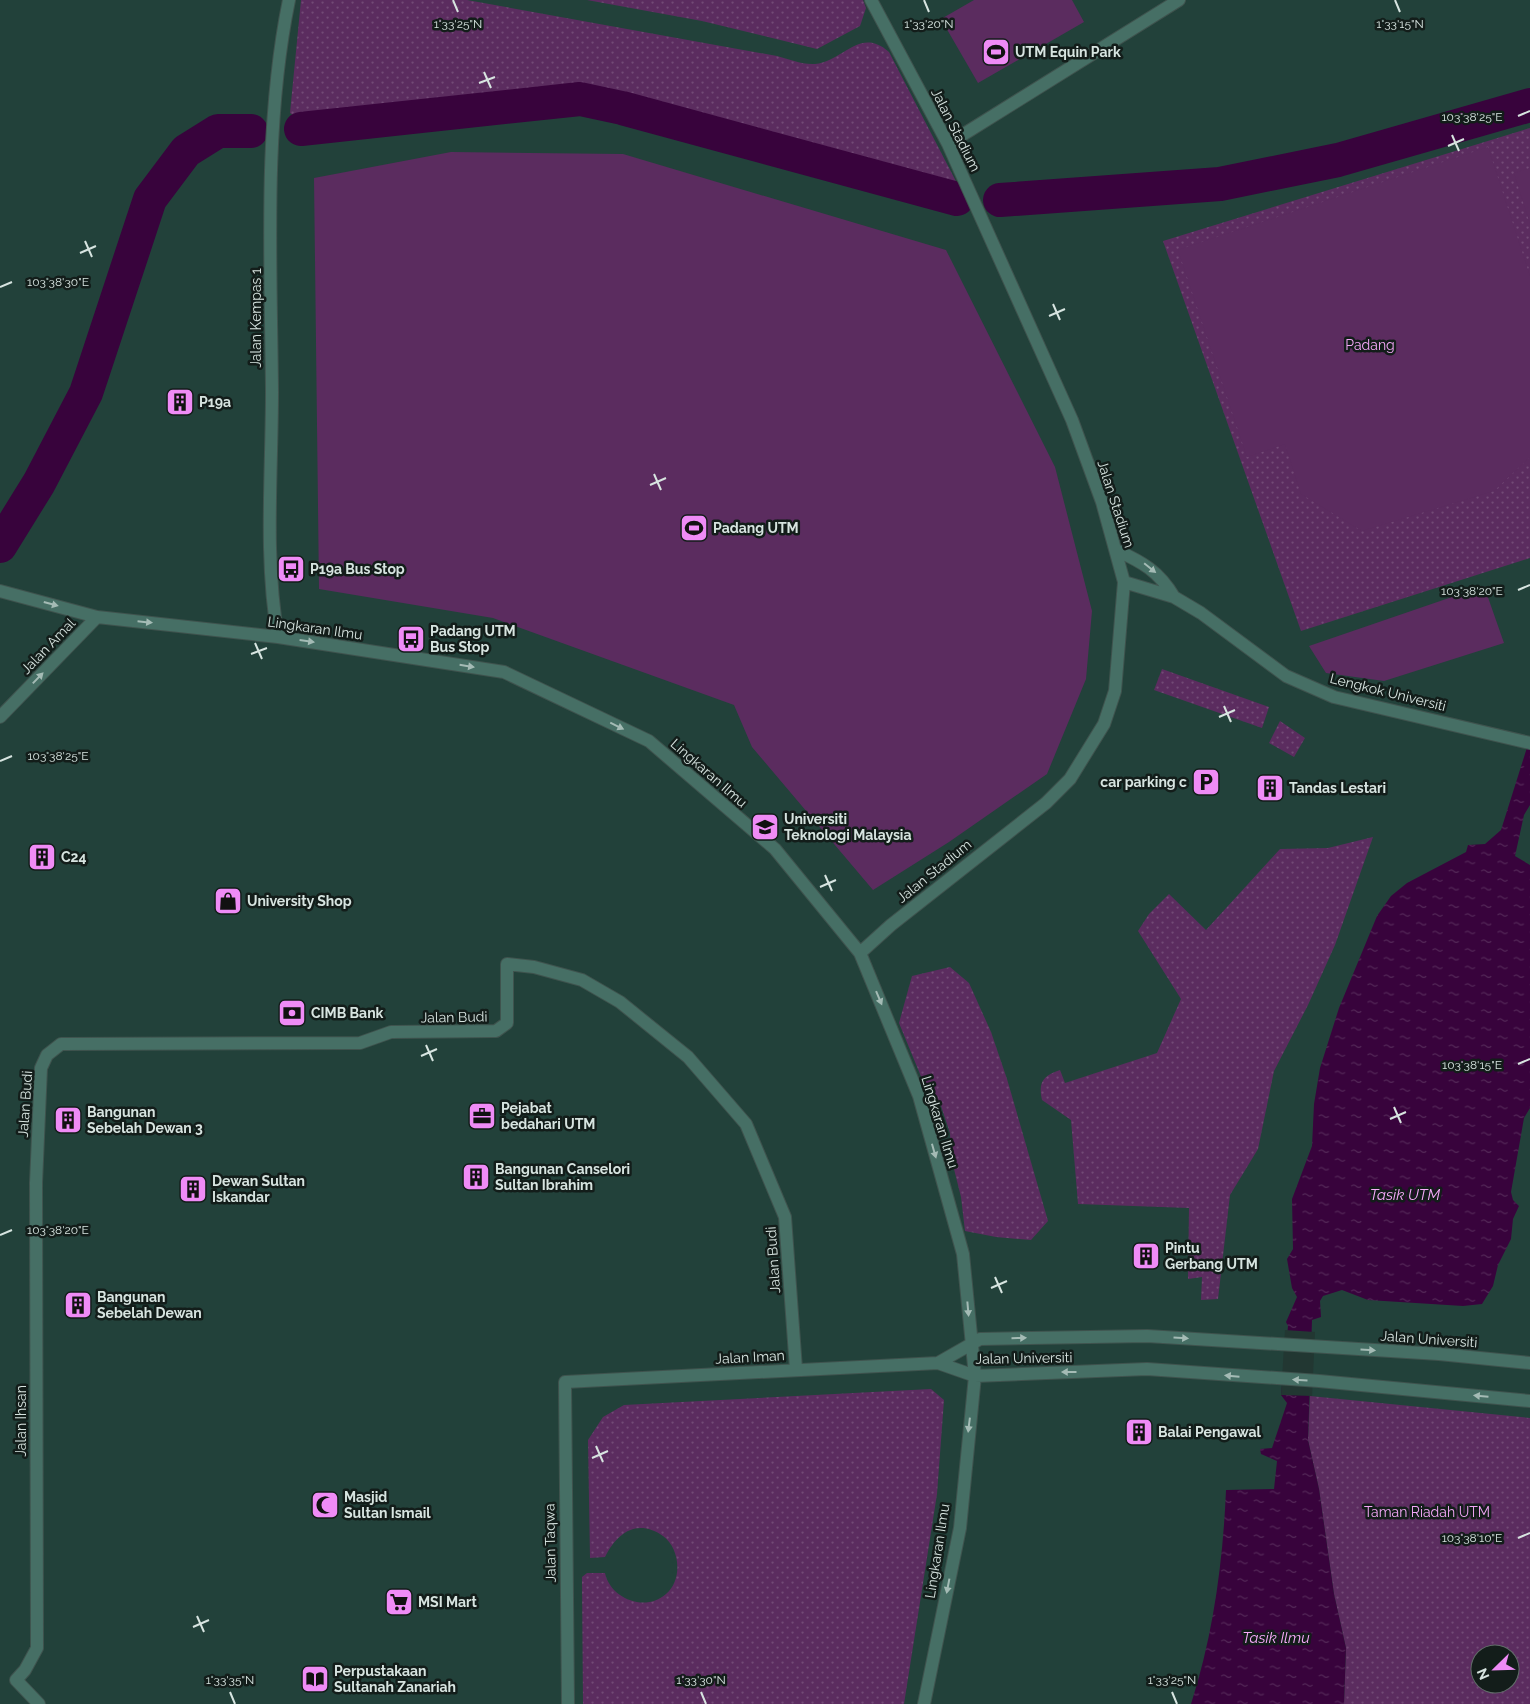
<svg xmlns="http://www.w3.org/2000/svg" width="1530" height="1704" font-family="Raleway,sans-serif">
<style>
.built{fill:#22413a;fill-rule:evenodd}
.grass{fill:url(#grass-dots);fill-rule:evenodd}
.garden{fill:#5b2c5f}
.water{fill:url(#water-ripples)}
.pier{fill:#223732}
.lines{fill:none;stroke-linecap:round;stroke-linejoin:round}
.river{stroke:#38033c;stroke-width:34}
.minor-casing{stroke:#3f534e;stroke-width:14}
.minor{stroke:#466f65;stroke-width:12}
.oneway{fill:#a4bbb5}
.ticks{fill:none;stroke:#d7e4e0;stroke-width:2}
.labels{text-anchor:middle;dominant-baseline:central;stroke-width:5;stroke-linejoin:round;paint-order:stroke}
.poi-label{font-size:14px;font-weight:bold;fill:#d7e4e0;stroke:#131d1a;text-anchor:start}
.street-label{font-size:14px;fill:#d7e4e0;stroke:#131d1a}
.park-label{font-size:14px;fill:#f4a7f8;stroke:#131d1a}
.water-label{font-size:15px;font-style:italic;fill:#faacfe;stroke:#131d1a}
.ticks-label{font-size:12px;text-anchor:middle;fill:#d7e4e0;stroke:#131d1a;stroke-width:5;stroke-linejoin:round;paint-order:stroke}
</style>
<defs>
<pattern id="grass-dots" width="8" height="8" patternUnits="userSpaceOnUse" patternTransform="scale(1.25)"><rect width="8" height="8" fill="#5b2c5f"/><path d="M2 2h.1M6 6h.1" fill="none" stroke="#724a76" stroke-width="1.8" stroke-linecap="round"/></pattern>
<pattern id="water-ripples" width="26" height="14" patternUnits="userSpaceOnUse" patternTransform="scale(1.25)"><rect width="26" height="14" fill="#38033c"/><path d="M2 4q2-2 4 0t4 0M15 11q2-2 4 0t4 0" fill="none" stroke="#542858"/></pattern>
</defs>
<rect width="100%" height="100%" fill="#223732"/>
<!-- built -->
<path class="built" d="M0 0H1530V1704H0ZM1480 1654H1510V1684H1480Z"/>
<!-- grass -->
<path class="grass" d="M301 0H467L777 56C789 59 802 65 815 64 844 61 860 26 889 52L962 193 770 139 576 91 302 122 290 113Z
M587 0H863L866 8 860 26 817 49 702 21Z
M1530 128V558L1301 631 1163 241Z
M1162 669 1269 707 1262 728 1154 690Z
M1280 721 1305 738 1294 757 1269 743Z
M1373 837 1335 945 1308 1005 1274 1071 1258 1149 1230 1195 1218 1299 1201 1300 1202 1277 1188 1279 1189 1208 1078 1204 1071 1120 1042 1100C1038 1082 1043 1076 1060 1070L1065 1083 1157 1053 1181 999 1138 931 1149 914 1169 894 1206 930 1280 849 1328 848Z
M950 967 969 983 991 1032 1007 1079 1048 1221 1031 1240 996 1237 965 1231 961 1197 951 1157 950 1133 941 1106 927 1091 899 1023 912 976Z
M931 1389 944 1400 937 1494 904 1704H583L582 1577 587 1573H605C610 1598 645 1613 666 1594 683 1580 680 1548 663 1536 637 1518 617 1533 605 1557L590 1558 588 1440 603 1417 624 1405Z
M1310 1396 1530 1418V1704H1344L1346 1648 1334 1594 1319 1489 1308 1440ZM1480 1654H1510V1684H1480Z"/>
<!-- garden -->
<path class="garden" d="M974 0H1072L1084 22 978 83 941 19Z
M1488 147 1530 276V457L1494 491 1362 531 1301 494 1285 444 1247 457 1178 250Z
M451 152 623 154 946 250 1055 467 1092 611 1086 679 1047 774 949 842 873 890 752 747 734 705 493 618 319 589 314 178Z
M1530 168V224L1514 173Z
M1484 586 1504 643 1384 681 1326 673 1309 646Z"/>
<!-- water -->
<path class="water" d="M1530 738V805L1524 815 1515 856 1530 865V1108L1524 1118 1511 1192 1513 1200 1519 1206 1513 1219 1511 1239 1498 1265 1493 1286 1482 1304 1463 1306 1368 1300 1342 1290 1323 1296 1320 1301 1321 1317 1312 1320 1308 1440 1319 1489 1334 1594 1346 1648 1344 1704H1191C1213 1636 1223 1562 1226 1490L1274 1489 1277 1461 1261 1454 1260 1449 1272 1448 1287 1403 1281 1395 1288 1326 1286 1322 1297 1297 1292 1288 1287 1259 1293 1249 1292 1199 1312 1146 1314 1104 1320 1068 1339 1008 1377 916 1391 896 1407 883 1466 852 1468 845 1485 844 1501 830Z"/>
<!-- pier -->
<path class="pier" d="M1285 1330 1315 1332 1312 1396 1281 1395Z"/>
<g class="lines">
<!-- river -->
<path class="river" d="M301 129 580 99 622 108 957 199
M1000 200 1220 184 1338 160 1530 105
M0 546 39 483 86 393 150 199 186 151 218 131H251"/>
<!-- minor casing -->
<g class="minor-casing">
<path id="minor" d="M948 144 1179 0
M1116 550C1142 562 1159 571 1174 597
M1124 582 1174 597 1201 613 1286 676 1334 697 1530 743
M0 591 97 617 278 637 504 672 649 741 775 849 860 953 919 1096 963 1254 975 1376 960 1528 924 1704
M278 637C264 557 272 473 272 392 271 264 263 126 289 0
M0 717 97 617
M860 953 891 925 1046 803 1070 779 1104 724 1115 691 1124 582 1102 502 1072 420 948 144 871 0
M938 1363 980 1339 1147 1336 1439 1354 1530 1363
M39 1704 16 1680 25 1670 37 1648 36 1183 41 1068 47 1055 61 1044 360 1043 391 1032 496 1031 507 1023V964L534 967 582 980 620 1002 688 1057 746 1124 785 1217 796 1369
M568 1704 565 1382 938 1363 975 1376 1147 1369 1319 1381 1530 1401"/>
</g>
<!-- minor -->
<use href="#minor" class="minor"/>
</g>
<!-- one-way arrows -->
<defs><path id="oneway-solid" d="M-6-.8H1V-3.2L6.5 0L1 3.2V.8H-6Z" transform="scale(1.25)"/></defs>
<g class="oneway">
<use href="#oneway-solid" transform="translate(1150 568) rotate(39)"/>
<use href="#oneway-solid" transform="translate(51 604) rotate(15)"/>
<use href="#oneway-solid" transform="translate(145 622) rotate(6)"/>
<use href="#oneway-solid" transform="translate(307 641) rotate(8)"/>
<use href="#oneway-solid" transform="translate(467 666) rotate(9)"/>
<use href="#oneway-solid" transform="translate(38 678) rotate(-46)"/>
<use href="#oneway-solid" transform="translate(617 726) rotate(26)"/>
<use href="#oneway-solid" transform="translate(879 998) rotate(67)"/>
<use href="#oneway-solid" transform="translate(934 1151) rotate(74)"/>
<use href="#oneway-solid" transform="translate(968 1309) rotate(85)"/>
<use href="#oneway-solid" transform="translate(1019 1338) rotate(-1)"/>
<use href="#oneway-solid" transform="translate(1181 1338) rotate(4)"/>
<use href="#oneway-solid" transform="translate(1368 1350) rotate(3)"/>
<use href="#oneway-solid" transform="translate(1069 1372) rotate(180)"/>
<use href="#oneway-solid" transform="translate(1232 1376) rotate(-175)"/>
<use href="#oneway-solid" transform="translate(1300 1380) rotate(-177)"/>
<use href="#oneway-solid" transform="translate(1481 1396) rotate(-175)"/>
<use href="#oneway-solid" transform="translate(969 1425) rotate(97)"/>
<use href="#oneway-solid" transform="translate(948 1586) rotate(101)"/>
</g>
<!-- ticks -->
<path class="ticks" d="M453 0 458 12M924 0 929 12M1395 0 1400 12M484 72 491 88M479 83 495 77M1518 116 1530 111M1452 135 1459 151M1448 146 1464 139M85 241 92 257M80 253 96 246M0 287 12 282M1053 304 1060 320M1049 316 1065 309M654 474 661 490M650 485 666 478M1518 590 1530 585M255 643 262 659M251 654 267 648M1224 706 1231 722M1219 717 1235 710M0 761 12 756M825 875 832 891M820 887 836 880M426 1045 433 1061M421 1056 437 1049M1518 1064 1530 1059M1394 1107 1401 1123M1390 1119 1406 1112M0 1235 12 1230M995 1277 1002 1293M991 1288 1007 1281M596 1446 603 1462M592 1458 608 1451M1518 1538 1530 1533M197 1616 204 1632M193 1627 209 1620M230 1692 235 1704M701 1692 706 1704M1172 1692 1177 1704"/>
<!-- icons -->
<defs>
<g id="stadium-square" transform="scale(1.4375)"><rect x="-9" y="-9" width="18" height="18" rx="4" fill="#ef8bf6" stroke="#131d1a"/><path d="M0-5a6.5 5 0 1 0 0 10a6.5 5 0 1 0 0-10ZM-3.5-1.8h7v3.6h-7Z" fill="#111"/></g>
<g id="building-square" transform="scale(1.4375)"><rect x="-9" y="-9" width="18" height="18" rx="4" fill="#ef8bf6" stroke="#131d1a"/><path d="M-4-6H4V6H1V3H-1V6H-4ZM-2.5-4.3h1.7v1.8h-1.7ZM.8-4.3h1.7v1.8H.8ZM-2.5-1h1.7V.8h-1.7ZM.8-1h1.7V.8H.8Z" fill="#111"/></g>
<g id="bus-square" transform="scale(1.4375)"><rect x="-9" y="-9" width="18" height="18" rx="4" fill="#ef8bf6" stroke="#131d1a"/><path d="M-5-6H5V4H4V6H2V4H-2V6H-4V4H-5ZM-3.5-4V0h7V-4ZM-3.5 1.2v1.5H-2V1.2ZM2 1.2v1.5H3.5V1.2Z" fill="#111"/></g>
<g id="parking-square" transform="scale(1.4375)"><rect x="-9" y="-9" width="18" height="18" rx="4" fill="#ef8bf6" stroke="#131d1a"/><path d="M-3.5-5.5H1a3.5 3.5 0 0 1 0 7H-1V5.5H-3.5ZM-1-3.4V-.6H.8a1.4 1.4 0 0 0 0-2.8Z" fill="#111"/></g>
<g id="university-square" transform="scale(1.4375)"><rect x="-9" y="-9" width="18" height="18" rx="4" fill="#ef8bf6" stroke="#131d1a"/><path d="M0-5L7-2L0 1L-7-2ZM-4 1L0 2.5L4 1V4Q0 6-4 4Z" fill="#111"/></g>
<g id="shop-square" transform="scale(1.4375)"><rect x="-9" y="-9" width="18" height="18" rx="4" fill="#ef8bf6" stroke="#131d1a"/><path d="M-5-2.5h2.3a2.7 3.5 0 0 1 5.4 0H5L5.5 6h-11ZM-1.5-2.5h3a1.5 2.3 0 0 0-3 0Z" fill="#111"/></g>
<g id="bank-square" transform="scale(1.4375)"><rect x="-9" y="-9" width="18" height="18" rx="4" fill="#ef8bf6" stroke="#131d1a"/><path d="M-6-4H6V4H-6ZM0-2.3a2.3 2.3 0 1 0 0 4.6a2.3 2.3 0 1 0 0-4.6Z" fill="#111"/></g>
<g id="office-square" transform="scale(1.4375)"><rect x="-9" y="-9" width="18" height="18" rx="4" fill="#ef8bf6" stroke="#131d1a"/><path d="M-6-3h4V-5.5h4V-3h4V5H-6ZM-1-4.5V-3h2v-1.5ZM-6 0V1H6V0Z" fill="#111"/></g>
<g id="mosque-square" transform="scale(1.4375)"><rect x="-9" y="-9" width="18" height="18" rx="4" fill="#ef8bf6" stroke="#131d1a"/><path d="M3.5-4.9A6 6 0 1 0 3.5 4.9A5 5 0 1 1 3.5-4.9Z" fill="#111"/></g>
<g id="supermarket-square" transform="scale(1.4375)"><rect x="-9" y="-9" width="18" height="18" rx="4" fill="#ef8bf6" stroke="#131d1a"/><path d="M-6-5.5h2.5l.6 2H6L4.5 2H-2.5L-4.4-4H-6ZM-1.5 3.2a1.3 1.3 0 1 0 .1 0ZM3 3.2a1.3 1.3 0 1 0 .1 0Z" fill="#111"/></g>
<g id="library-square" transform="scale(1.4375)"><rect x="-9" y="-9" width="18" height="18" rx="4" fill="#ef8bf6" stroke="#131d1a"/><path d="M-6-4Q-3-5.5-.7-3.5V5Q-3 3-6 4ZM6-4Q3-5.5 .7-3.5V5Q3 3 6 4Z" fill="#111"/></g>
</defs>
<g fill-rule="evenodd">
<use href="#stadium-square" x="996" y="52"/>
<use href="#building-square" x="180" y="402"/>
<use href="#stadium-square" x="694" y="528"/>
<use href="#bus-square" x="291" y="569"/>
<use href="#bus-square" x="411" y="639"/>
<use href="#parking-square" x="1206" y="782"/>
<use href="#building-square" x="1270" y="788"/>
<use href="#university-square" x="765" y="827"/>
<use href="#building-square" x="42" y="857"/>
<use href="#shop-square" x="228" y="901"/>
<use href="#bank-square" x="292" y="1013"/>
<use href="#office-square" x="482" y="1116"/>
<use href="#building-square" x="68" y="1120"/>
<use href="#building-square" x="476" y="1177"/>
<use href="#building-square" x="193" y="1189"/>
<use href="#building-square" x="1146" y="1256"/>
<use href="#building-square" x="78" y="1305"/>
<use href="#building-square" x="1139" y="1432"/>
<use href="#mosque-square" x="325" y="1505"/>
<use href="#supermarket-square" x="399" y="1602"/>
<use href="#library-square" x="315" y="1679"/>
</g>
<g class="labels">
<!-- poi labels -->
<g class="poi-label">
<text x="1015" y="52">UTM Equin Park</text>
<text x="199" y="402">P19a</text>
<text x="713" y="528">Padang UTM</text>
<text x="310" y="569">P19a Bus Stop</text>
<text x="430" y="631">Padang UTM<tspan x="430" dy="16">Bus Stop</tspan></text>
<text x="1187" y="782" text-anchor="end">car parking c</text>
<text x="1289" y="788">Tandas Lestari</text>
<text x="784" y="819">Universiti<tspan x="784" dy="16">Teknologi Malaysia</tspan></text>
<text x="61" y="857">C24</text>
<text x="247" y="901">University Shop</text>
<text x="311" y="1013">CIMB Bank</text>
<text x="501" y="1108">Pejabat<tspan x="501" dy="16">bedahari UTM</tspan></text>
<text x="87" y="1112">Bangunan<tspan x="87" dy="16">Sebelah Dewan 3</tspan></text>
<text x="495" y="1169">Bangunan Canselori<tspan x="495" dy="16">Sultan Ibrahim</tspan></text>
<text x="212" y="1181">Dewan Sultan<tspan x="212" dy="16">Iskandar</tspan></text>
<text x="1165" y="1248">Pintu<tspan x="1165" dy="16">Gerbang UTM</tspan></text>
<text x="97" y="1297">Bangunan<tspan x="97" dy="16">Sebelah Dewan</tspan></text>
<text x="1158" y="1432">Balai Pengawal</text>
<text x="344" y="1497">Masjid<tspan x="344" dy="16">Sultan Ismail</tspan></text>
<text x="418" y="1602">MSI Mart</text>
<text x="334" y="1671">Perpustakaan<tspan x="334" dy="16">Sultanah Zanariah</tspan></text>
</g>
<!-- street labels -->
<g class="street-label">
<text transform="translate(956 130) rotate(63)">Jalan Stadium</text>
<text transform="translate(256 318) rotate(-90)">Jalan Kempas 1</text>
<text transform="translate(1116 504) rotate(72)">Jalan Stadium</text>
<text transform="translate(315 628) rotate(8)">Lingkaran Ilmu</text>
<text transform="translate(48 646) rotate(-46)">Jalan Amal</text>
<text transform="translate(1388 692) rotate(14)">Lengkok Universiti</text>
<text transform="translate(709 773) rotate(41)">Lingkaran Ilmu</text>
<text transform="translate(934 871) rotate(-39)">Jalan Stadium</text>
<text transform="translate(454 1017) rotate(-1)">Jalan Budi</text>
<text transform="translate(25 1104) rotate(-86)">Jalan Budi</text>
<text transform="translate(940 1122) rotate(73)">Lingkaran Ilmu</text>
<text transform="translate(773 1260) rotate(-94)">Jalan Budi</text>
<text transform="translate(1429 1339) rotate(4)">Jalan Universiti</text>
<text transform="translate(750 1357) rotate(-3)">Jalan Iman</text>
<text transform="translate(1024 1358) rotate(-1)">Jalan Universiti</text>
<text transform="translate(21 1421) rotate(-90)">Jalan Ihsan</text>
<text transform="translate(550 1543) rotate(-91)">Jalan Taqwa</text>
<text transform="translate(937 1551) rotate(-81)">Lingkaran Ilmu</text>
</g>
<!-- park labels -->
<g class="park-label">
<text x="1370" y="345">Padang</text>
<text x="1427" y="1512">Taman Riadah UTM</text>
</g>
<!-- water labels -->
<g class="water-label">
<text x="1405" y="1195">Tasik UTM</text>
<text x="1276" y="1638">Tasik Ilmu</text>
</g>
</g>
<g class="ticks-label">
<text x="458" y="28">1°33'25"N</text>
<text x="929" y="28">1°33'20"N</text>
<text x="1400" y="28">1°33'15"N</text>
<text x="1472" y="121">103°38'25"E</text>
<text x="58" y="286">103°38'30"E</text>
<text x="1472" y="595">103°38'20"E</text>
<text x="58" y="760">103°38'25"E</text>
<text x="1472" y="1069">103°38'15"E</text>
<text x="58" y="1234">103°38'20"E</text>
<text x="1472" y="1542">103°38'10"E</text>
<text x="230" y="1684">1°33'35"N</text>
<text x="701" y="1684">1°33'30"N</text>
<text x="1172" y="1684">1°33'25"N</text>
</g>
<!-- north arrow -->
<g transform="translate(1495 1669) rotate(247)"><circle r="24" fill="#131d1a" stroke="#616d69"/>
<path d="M0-4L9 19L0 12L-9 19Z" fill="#ef8bf6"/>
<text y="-8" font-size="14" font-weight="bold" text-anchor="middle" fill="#d7e4e0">N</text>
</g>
</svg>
